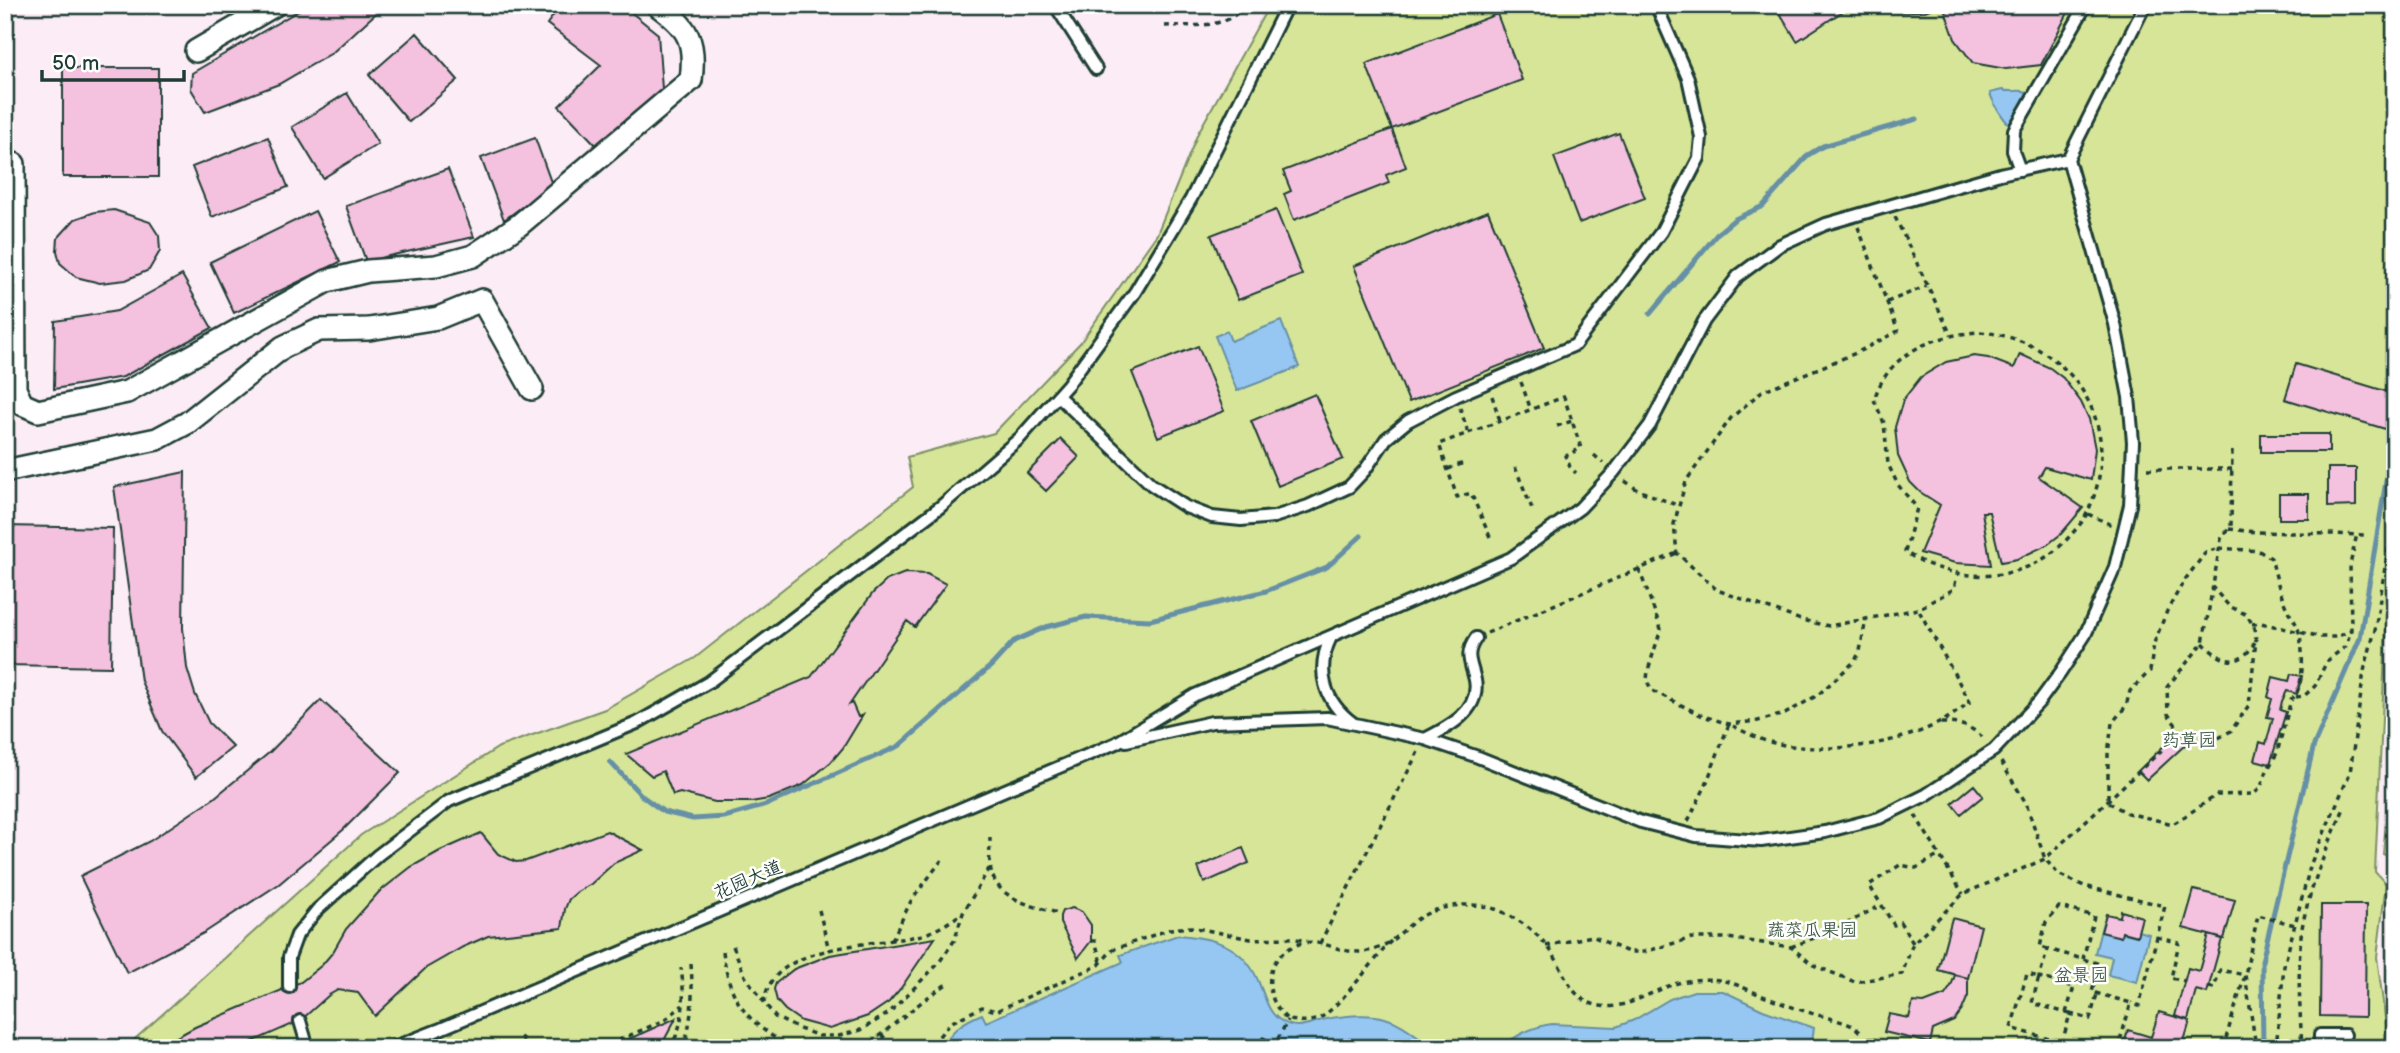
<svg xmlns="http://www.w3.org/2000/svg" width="2400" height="1053" font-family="'Balsamiq Sans','LXGW WenKai TC',sans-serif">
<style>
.green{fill:#d7e598;stroke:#7b9166;stroke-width:2}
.water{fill:#96c7f2;stroke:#6690a6;stroke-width:2}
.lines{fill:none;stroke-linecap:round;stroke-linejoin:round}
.stream{stroke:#6690a6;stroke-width:5}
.building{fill:#f4c1df;stroke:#1f3d34;stroke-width:2}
.lane-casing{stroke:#1f3d34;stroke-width:16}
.street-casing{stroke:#1f3d34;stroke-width:26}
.path{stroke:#1f3d34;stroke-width:3.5;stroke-dasharray:5 5;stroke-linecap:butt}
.lane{stroke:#fff;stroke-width:10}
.street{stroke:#fff;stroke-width:21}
.labels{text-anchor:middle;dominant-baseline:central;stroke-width:5;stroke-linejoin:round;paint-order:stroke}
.park-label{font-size:18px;fill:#445f48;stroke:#fff}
.street-label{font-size:18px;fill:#1f3d34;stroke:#fff}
</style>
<rect width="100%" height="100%" fill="#fcecf5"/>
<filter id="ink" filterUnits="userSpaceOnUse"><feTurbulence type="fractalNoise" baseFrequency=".0143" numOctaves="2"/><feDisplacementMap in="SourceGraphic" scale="14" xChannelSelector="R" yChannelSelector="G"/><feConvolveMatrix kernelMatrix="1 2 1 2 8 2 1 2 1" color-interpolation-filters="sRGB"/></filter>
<g filter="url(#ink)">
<!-- green -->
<path class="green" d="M1267 5H2395V550L2386 631 2375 872 2386 884 2377 957 2386 1025 2385 1048H125L361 835 499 747 605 709 695 658 913 487 907 457 994 433 1080 343 1157 234 1198 133 1267 9Z
M2395 727V859L2383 854Z"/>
<!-- water -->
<path class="water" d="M2002 90C2011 93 2017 89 2027 92 2022 103 2017 116 2009 124 2003 119 1992 101 1990 93Z
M1281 321 1299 367 1237 391 1215 336 1227 331 1231 341Z
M2103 922 2149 934 2137 982 2108 975 2112 957 2095 953Z
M1178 935C1218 938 1247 947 1261 988 1266 1000 1269 1013 1280 1020 1298 1033 1312 1021 1331 1018 1347 1016 1369 1013 1385 1018 1404 1023 1418 1038 1435 1048H941C952 1030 962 1022 982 1014L986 1022 1123 962 1120 955Z
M1694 991H1723L1763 1010 1814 1028 1811 1048H1500C1517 1035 1531 1027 1552 1024L1616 1027 1634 1020 1670 999Z"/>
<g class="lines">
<!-- stream -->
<path class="stream" d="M1650 314 1718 233 1735 219 1763 206 1808 155 1823 146 1917 119
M610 762 642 796 664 812 693 819 724 817 766 805 899 746 992 665 1014 641 1046 627 1086 617 1150 620 1266 591 1327 567 1361 536
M2263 1048 2262 961 2314 745 2360 638 2389 463 2395 445"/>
</g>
<!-- building -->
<path class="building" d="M308 5H385L332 53 279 84 205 112 191 89 192 73Z
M561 5H622L658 34 662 89 598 147 559 106 601 65 547 24Z
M1775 5H1851V6L1797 41Z
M1874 5H1940L1925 11 1896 12Z
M1943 5H2072L2041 65 2006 69 1973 63 1955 39Z
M1497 14 1522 80 1392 129 1366 64Z
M417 33 458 80 409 122 369 75Z
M63 68H158V177H63Z
M347 93 378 144 323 178 292 127Z
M1392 129 1406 167 1386 175 1389 183 1294 220 1284 194 1291 191 1283 171Z
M1619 133 1645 198 1579 223 1554 157Z
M268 137 288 187 212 217 192 167Z
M535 138 552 185 504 220 481 158Z
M448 169 474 237 366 261 346 206Z
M114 210 150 222 159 236 160 251 149 270 126 280 100 283 76 277 60 263 57 251 58 238 75 219 95 212Z
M1276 210 1302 275 1238 300 1211 235Z
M315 211 340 262 234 313 210 262Z
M1488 211 1544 348 1409 402 1354 266Z
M182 275 212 328 123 377 54 389 55 321 117 311Z
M1198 346 1224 411 1158 437 1132 372Z
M2020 354 2050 368 2063 378 2081 402 2089 419 2095 449 2091 480 2045 467 2039 477 2083 508 2061 534 2047 545 2017 559 2001 562 1989 512H1982L1991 565 1955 563 1920 553 1940 505 1920 492 1910 482 1898 456 1895 427 1903 400 1921 377 1946 362 1974 356 1988 358 2014 368Z
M2296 364 2395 394V423L2392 431 2285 399Z
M1315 394 1343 459 1278 486 1251 421Z
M2261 434H2329V452H2261Z
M1061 439 1079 457 1046 491 1027 473Z
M2328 468H2356V506L2328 507Z
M185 472 183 628 187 668 195 694 209 723 233 747 196 777 162 731 141 681 114 487Z
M2279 494H2309V519H2279Z
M5 526 113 528 111 667 5 665Z
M905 573 927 574 946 584 915 627 907 621 850 704 852 703 858 717 863 715 843 748 831 762 803 785 769 799 751 802H715L680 793 673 795 663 771 652 776 626 754 811 677 873 593 887 580Z
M2291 674 2302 676 2297 694 2287 691 2282 701 2280 710 2286 712 2270 764 2255 760 2260 742 2266 744 2273 718 2267 717 2272 699 2268 697 2273 677 2289 681Z
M321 700 400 773 343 830 279 884 204 933 127 973 80 876 150 841 214 798 270 752Z
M2175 735 2185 745 2147 780 2138 771Z
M1974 785 1983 796 1961 814 1952 803Z
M607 831 643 850 614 863 591 884 577 892 569 899 565 909 562 928 488 936 463 947 426 968 375 1016 358 993 338 990 329 995 300 1021 238 1048H157L195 1027 301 982 322 965 333 952 346 929 379 892 411 867 440 851 481 833 498 854 516 862 526 861Z
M1243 848 1249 863 1204 883 1198 867Z
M2194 890 2235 900 2224 939 2183 928Z
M2321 905H2366L2365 1017 2320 1016Z
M1072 908 1082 912 1091 925V941L1078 958 1060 923V916L1062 911Z
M2121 911 2142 917 2137 936 2122 932 2121 937 2101 932 2106 914 2120 917Z
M1952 918 1981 926 1968 978 1938 970Z
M2209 935 2222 939 2207 993 2196 990 2188 1020 2175 1016 2188 968 2199 971Z
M935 938 901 988 889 1002 868 1016 830 1029 801 1021 785 1010 777 1001 774 989 776 983 794 969 830 955Z
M1955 975 1968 978V996L1962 1010 1954 1021 1933 1030 1930 1043 1884 1032 1889 1014 1909 1018 1913 1002 1924 1003 1945 995 1951 986Z
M2159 1012 2190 1021 2182 1048H2165L2155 1045 2154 1048H2123L2128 1030 2151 1037Z
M676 1018 660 1048H609Z"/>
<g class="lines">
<!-- lane casing -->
<g class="lane-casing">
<path id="lane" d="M1055 5 1096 69
M2020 170 2013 151 2014 130 2086 5
M1058 396 1152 485 1186 507 1212 517 1241 520 1274 517 1308 506 1349 487 1365 470 1386 439 1408 421 1456 396 1575 345 1661 232 1699 158 1701 137 1688 78 1656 5
M1331 637C1315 670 1324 702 1353 723
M1425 739C1447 728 1481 711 1475 680 1471 662 1464 655 1476 638
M1126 741 1212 722 1327 718 1425 739 1478 757 1641 822 1696 836 1761 841 1825 832 1879 818 1926 795 1994 750 2039 702 2061 672 2085 635 2115 567 2130 505 2133 442 2129 397 2115 324 2068 159 2145 5
M289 987V957L297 935 317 910 378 855 449 801 637 723 709 682 940 507 1020 438 1068 384 1135 292 1191 199 1287 5
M300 1021 308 1048
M392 1048 438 1030 1116 743 1195 695 1511 558 1580 508 1614 472 1650 425 1704 321 1738 276 1780 245 1826 224 2000 174 2068 159
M1858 1048 1871 1045 1879 1048
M2320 1048V1035H2345"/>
</g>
<!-- street casing -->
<g class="street-casing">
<path id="street" d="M196 51 275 5
M14 164 15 389 22 404 38 411 127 392 327 281 368 271 436 266 473 256 519 225 691 80C696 41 689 28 657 5
M5 471 157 439 187 423 283 347 319 330 369 329 438 318 482 300 532 389"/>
</g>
<!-- path -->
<path class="path" d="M1165 26C1190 25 1228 30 1244 5
M1895 217 1951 335
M1858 227 1898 331 1856 353 1762 391 1731 418 1686 481 1674 524 1677 553 1717 590 1801 620 1829 626 1918 609 1954 589 1957 575
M1887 302 1927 286
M1980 332C2071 339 2128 425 2088 511 2084 521 2076 529 2069 537 2026 586 1956 585 1905 552L1917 508 1898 485 1888 464 1884 423 1874 400C1888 353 1933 335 1980 332Z
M1521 382 1531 410
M1492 396 1500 421
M1460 408 1468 432
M1557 426 1572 421
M1594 455 1603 463
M1515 467 1533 511
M1448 469 1464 463
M2147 469H2232
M1625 481 1638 490 1679 506
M2088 514 2112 525
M2229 529 2256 532 2366 535
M1490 537 1471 493 1457 497 1439 444 1564 397 1581 448 1566 456 1570 467 1576 473
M2219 548 2259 551 2271 558C2276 576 2280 595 2288 611 2291 616 2295 621 2297 626 2304 642 2306 689 2291 700L2277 753 2267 771 2260 789 2253 794 2217 795 2173 824 2127 813 2108 802V754L2112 723 2126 706 2130 691 2150 671 2154 643 2167 611 2184 581 2206 552Z
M1639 569 1661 629 1648 670 1647 680 1651 690 1703 716 1729 724 1758 721 1785 714 1818 695 1855 661 1860 651 1866 619
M2252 624 2261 623 2321 637H2337L2351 630
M1487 633 1677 553
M2203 643C2222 662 2239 670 2255 642
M2296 697 2304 696 2315 686 2327 661 2346 646 2351 630 2350 565 2357 534
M1941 723C1959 723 1971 725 1984 739
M2181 732 2197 740H2215L2231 731 2249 705 2256 640 2254 627 2247 615 2229 606 2212 587
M2001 762 2026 803 2045 859 2058 874 2084 886 2165 906 2139 1006 2131 1003
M1915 815 1963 894
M1688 821 1705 787 1729 724C1743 731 1759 740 1774 743 1825 754 1892 747 1939 723 1950 718 1960 709 1970 702L1918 609
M990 837C990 850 988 865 993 877 1003 902 1039 907 1061 914
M819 910 829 950
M2157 937 2179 943 2171 978 2185 981
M892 940 911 901 944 857
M1091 941H1095L1101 962
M1391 941C1376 958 1337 1009 1320 1018 1310 1023 1298 1021 1288 1020 1262 998 1262 956 1299 944 1325 936 1344 960 1376 949 1393 943 1404 928 1419 918 1440 905 1471 901 1495 909 1519 918 1544 937 1556 959 1566 977 1572 999 1596 1005 1625 1013 1654 988 1682 982 1694 979 1711 978 1724 981 1737 984 1751 991 1763 996 1785 1005 1806 1012 1829 1018 1841 1022 1852 1023 1861 1033
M1320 943 1418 752
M1913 943 1900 922 1894 925 1869 885 1900 865 1916 868 1940 855
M733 946 745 976 775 1017 797 1028 819 1036H839L861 1030 889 1013 938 964 954 941 963 913 990 867
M1546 946 1592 936 1628 952H1644L1692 938H1727L1791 947 1813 965 1855 982 1902 974 1913 943 1963 894 2045 859 2181 732 2168 714 2167 687 2203 643 2221 539 2231 526 2232 451
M1791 947 1837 929 1881 905
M2048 949 2040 947 2046 922 2059 907 2094 916 2083 959
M723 951C729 1002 747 1022 791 1048
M2209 987 2214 988 2220 970 2245 975 2255 1040 2251 1048
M764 1003C770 943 872 946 917 936 933 933 948 923 961 914
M2066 1013 2074 987 2039 977 2048 949 2100 964 2092 992 2131 1003 2118 1048
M2070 1014 2090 1019 2097 994
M882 1034 890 1048
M520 1037 534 1048
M2255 1040 2263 1048
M2062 1043 2070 1014 2032 1003 2039 977 2027 974 2011 1028 2080 1048
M601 1048 665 1020 683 1005
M670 1048C685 1023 685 996 681 968
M683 1048C693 1019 693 994 691 964
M862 1048C892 1028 917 1003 947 984
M923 1048 935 1041 950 1023 982 1007 996 1011 1099 965 1112 950 1170 929 1191 927 1251 939 1291 938 1307 941
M1258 1048 1263 1038 1275 1044 1288 1020
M2223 1048 2245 975 2258 915 2295 925
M2276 1048 2284 966 2311 863 2350 773 2364 671 2375 630 2395 505
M2302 1048C2300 1012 2296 952 2304 918 2313 879 2329 843 2345 806"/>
<!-- lane -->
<use href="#lane" class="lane"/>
<!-- street -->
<use href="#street" class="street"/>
</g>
</g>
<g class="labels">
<!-- park labels -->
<g class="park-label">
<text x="2189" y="740">药草园</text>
<text x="1812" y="930">蔬菜瓜果园</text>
<text x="2081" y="975">盆景园</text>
</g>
<!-- street labels -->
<g class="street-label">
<text transform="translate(748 880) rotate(-23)">花园大道</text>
</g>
</g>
<!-- margin -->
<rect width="2400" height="1053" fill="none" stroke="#fff" stroke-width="28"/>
<rect x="14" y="14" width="2372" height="1025" fill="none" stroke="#1f3d34" stroke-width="2.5" filter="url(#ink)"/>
<!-- scale -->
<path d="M42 70v10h142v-10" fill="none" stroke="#1f3d34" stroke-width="3.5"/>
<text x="52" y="70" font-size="21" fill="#1f3d34" stroke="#ffffff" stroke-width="5" paint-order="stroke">50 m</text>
</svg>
